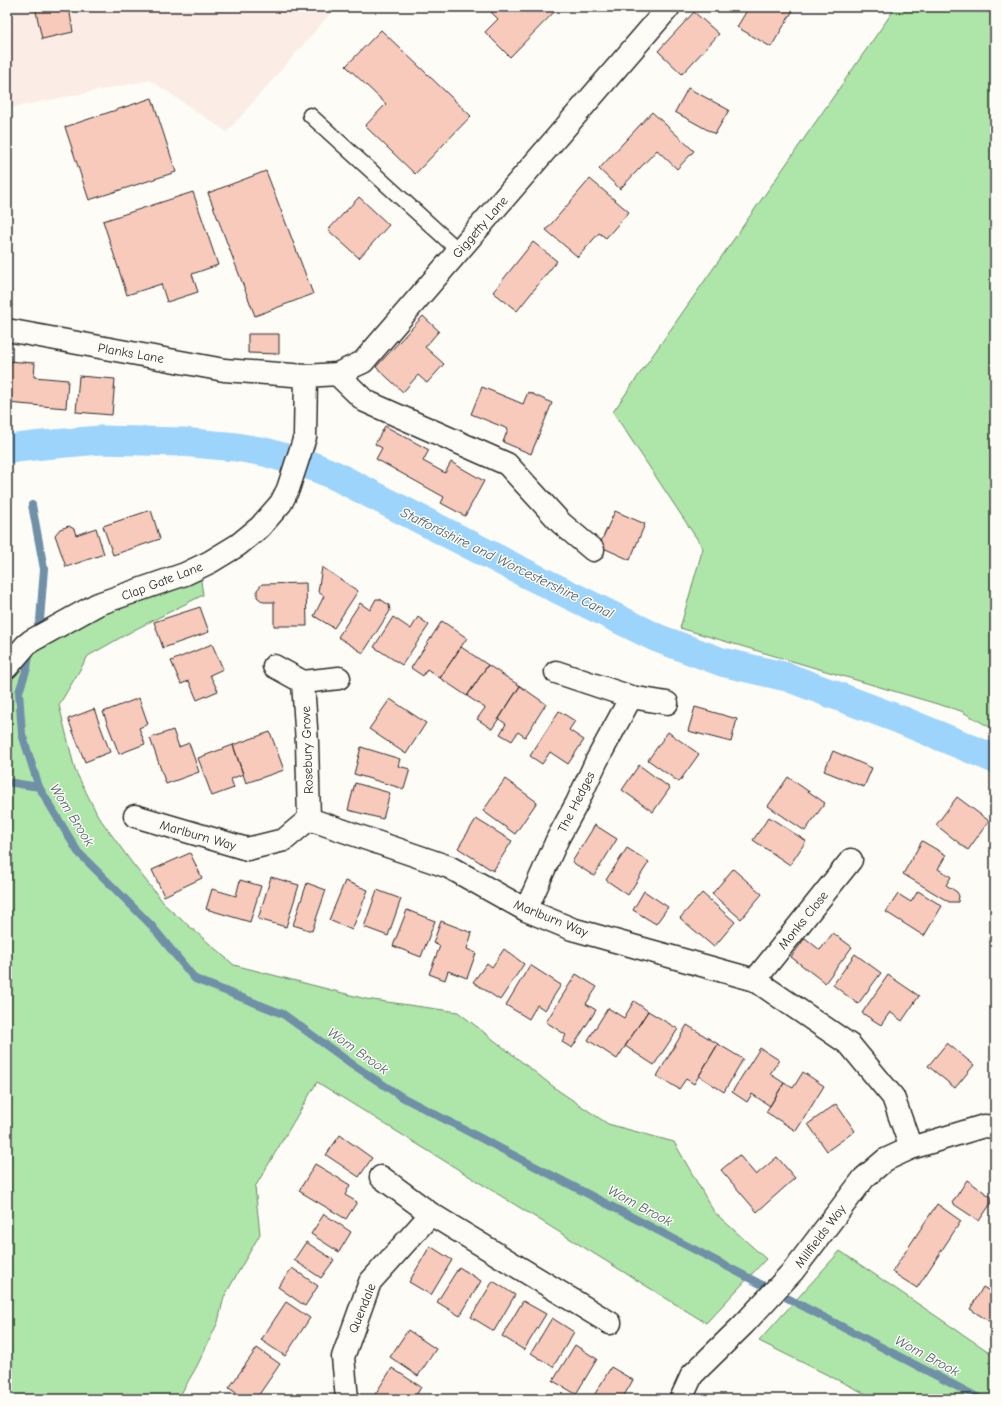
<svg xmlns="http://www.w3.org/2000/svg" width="1002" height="1406" font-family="'Comic Neue',sans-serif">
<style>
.built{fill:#fbede5}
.green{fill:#aee5a8;stroke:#6c886a}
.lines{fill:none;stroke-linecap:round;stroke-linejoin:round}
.stream{stroke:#6f90a8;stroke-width:8}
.canal{stroke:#9cd4fb;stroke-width:29}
.building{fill:#f7cabb;stroke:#2b2b2b}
.lane-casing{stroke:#2b2b2b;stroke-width:17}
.street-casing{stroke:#2b2b2b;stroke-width:25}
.lane{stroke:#fdfcf7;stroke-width:14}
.street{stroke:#fdfcf7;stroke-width:22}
.labels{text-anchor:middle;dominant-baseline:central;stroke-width:3;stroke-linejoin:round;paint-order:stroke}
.street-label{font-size:13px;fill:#2b2b2b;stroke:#fdfcf7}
.water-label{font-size:14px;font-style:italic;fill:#4d5e69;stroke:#fdfcf7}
</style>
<rect width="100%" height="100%" fill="#fdfcf7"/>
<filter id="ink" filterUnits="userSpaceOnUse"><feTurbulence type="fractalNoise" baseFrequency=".025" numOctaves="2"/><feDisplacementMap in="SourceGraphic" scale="8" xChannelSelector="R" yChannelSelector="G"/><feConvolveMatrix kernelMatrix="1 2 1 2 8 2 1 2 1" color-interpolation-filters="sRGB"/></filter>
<g filter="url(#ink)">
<!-- built -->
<path class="built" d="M7 7H336L227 132 150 80 10 108 11 37 7 22Z"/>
<!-- green -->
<path class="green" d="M896 7H995V730L961 711 680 628 703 548 613 412Z
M7 22 11 37 7 222Z
M200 574 203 595 134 630 88 656 59 705 75 770 98 816 132 863 167 907 234 965 366 999 458 1012 559 1091 608 1124 674 1142 714 1212 766 1259 706 1323 317 1082 255 1187 260 1234 224 1297 218 1322 197 1366 178 1399H7V690L23 658 107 606Z
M840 1251 995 1356V1399H876L759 1341Z"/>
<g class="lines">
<!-- stream -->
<path class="stream" d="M32 505 44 569 40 620 35 634
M30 649 27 668 19 692 22 734 39 787 78 852 151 925 195 979 283 1014 352 1064 402 1097 981 1399
M7 782 39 787"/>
<!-- canal -->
<path class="canal" d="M7 449 43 445 100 440 182 442 236 447 265 452 312 466 334 475 523 572 657 638 722 662 787 677 901 720 995 759"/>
</g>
<!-- building -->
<path class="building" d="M35 7H69L73 32 42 39Z
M486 7H559L510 57 485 32 498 19Z
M749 7H795L771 47 737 27Z
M694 12 719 34 682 74 658 51Z
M381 30 471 116 415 174 365 126 386 104 346 66Z
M688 88 729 110 715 134 675 112Z
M152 98 176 172 89 200 65 127Z
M652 112 694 151 677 169 657 150 620 189 599 169Z
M266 171 313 294 255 316 208 193Z
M590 179 629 212 606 238 599 233 578 257 546 230Z
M193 192 218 265 192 274 198 292 167 302 161 284 127 295 103 221Z
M359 197 389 225 359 258 328 230Z
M533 242 557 261 517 311 493 292Z
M423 316 439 331 425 347 444 364 427 383 418 375 403 392 376 367Z
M248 334H279V354L248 353Z
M7 361 35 363 34 377 68 380 66 408 7 403Z
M79 376 115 379 112 415 76 412Z
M482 387 523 404 528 392 552 403 531 454 503 442 508 429 471 414Z
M385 426 429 450 423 461 445 473 451 462 484 481 465 516 441 503 444 497 376 459 382 448 375 444Z
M151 510 160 539 113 555 103 526Z
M615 511 645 524 630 560 599 546Z
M69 526 74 529 76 535 96 528 104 554 66 567 55 535 60 529Z
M322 567 358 591 334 628 314 616 324 596 318 592Z
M306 583 307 626H274V602H263L257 597V590L262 584Z
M376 599H380L389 605 390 611 363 653 338 637 360 603 370 610Z
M200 607 209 632 163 648 154 622Z
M393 617 411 629 418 617 429 625 402 665 374 647Z
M442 621 467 638 440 678 427 669 423 676 411 668Z
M212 644 223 669 210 675 218 691 197 700 189 681 181 684 171 661Z
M461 647 488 665 467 696 440 678Z
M488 665 520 686 492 729 477 719 485 708 467 696Z
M520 686 546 704 525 737 518 732 512 741 500 734 506 724 499 719Z
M139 698 148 724 139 728 145 744 119 754 103 712Z
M390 699 426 723 406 754 369 729Z
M695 707 737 719 731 742 688 731Z
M94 709 110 752 85 762 68 719Z
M559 711 575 721 569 730 584 740 568 764 550 752 542 764 530 756Z
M173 730 179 747 189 743 199 772 166 784 150 738Z
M270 732 284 770 246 783 233 745Z
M668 732 699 754 679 782 648 760Z
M233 745 243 774 231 779 234 788 212 796 198 758Z
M361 747 400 759 398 766 410 769 404 789 354 774Z
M833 751 872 768 864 787 824 771Z
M639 765 670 788 653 812 622 790Z
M788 777 825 803 805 831 768 806Z
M505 779 537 802 515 834 483 811Z
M355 783 390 793 383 819 348 810Z
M957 797 989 821 968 850 936 825Z
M769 817 806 841 790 865 753 840Z
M476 819 512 841 493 871 458 848Z
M595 825 617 839 594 876 572 862Z
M922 841 946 855 938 869 951 877 946 885 957 892 959 896 958 902H949L903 874Z
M627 848 649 862 628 895 606 880Z
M190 853 202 878 164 896 152 870Z
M733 869 762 894 741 919 712 894Z
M271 877 299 885 286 927 258 919Z
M240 880 261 886 250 922 206 909 212 889 236 896Z
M345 881 368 890 352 930 329 920Z
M307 883 326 890 312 931 293 925Z
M377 890 401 899 388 936 364 927Z
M644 891 668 907 656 924 633 910Z
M918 891 942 906 924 936 886 912 898 894 911 902Z
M702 893 735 922 714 947 680 918Z
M407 910 435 921 421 957 393 946Z
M441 921 472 933 467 949 476 953 467 978 448 971 445 980 429 974 440 946 433 943Z
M833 933 852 947 825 983 791 957 805 938 820 950Z
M504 949 524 964 500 1000 473 982 487 963 492 967Z
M855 954 881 973 858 1004 833 985Z
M530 965 561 985 545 1010 537 1005 529 1019 506 1005Z
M576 974 597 987 586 1004 596 1010 572 1048 562 1042 566 1035 546 1022Z
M888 975 919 996 902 1021 890 1012 881 1025 862 1013Z
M634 1001 648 1011 617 1059 588 1040 608 1008 624 1018Z
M648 1011 678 1029 654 1065 625 1046Z
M687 1025 718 1044 694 1084 686 1079 679 1089 657 1076Z
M947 1043 974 1065 955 1088 928 1066Z
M718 1044 743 1059 724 1092 699 1076Z
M760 1048 779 1060 770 1074 784 1083 770 1106 752 1094 747 1102 732 1092Z
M803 1072 824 1086 796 1131 766 1112 784 1083 793 1088Z
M836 1104 855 1131 827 1151 808 1124Z
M340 1135 372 1158 359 1177 326 1155Z
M739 1155 756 1175 777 1157 795 1178 757 1212 721 1170Z
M315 1164 350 1185 345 1195 357 1202 346 1219 299 1191Z
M967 1180 994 1199 979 1221 952 1203Z
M937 1204 961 1221 917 1288 892 1272Z
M324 1214 351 1232 339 1252 311 1234Z
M306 1242 334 1260 321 1278 294 1260Z
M430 1246 452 1260 431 1295 409 1282Z
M459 1267 481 1281 460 1316 437 1302Z
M292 1268 318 1286 305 1306 278 1287Z
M493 1281 515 1295 494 1331 471 1317Z
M983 1287 995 1294V1325L970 1309Z
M523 1301 546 1314 524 1350 502 1336Z
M286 1302 310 1318 285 1356 261 1340Z
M552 1318 574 1332 553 1367 531 1353Z
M408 1330 436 1349 418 1376 390 1357Z
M575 1345 597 1359 576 1394 553 1381Z
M257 1348 280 1364 256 1399H245L229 1388Z
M611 1367 633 1380 622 1399H592Z
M392 1368 421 1387 414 1399H372Z"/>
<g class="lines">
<!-- lane casing -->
<g class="lane-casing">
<path id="lane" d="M310 115 459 251"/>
</g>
<!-- street casing -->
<g class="street-casing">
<path id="street" d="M7 330 224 370 306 376 337 374 363 362 669 7
M337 374 365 401 507 464 561 523 593 550
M274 666 303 682 339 678
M7 667 26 645 31 641 98 604 185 574 210 562 238 545 260 527 281 503 288 489 305 437 306 376
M556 672 631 697 667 703
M303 682 307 743 309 819
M135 816 247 849 284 840 309 819 449 867 526 910 572 929 755 980 850 1045 893 1097 911 1148
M526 910 558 838 577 803 597 760 631 697
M755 980 851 860
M381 1177 431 1214 610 1323
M347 1399 343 1357 370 1282 431 1214
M681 1399 692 1375 744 1324 793 1271 864 1178 885 1160 911 1148 984 1126 995 1127"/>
</g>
<!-- lane -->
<use href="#lane" class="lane"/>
<!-- street -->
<use href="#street" class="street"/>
</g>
</g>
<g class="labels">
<!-- street labels -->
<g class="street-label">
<text transform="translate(480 227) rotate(-49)">Giggetty Lane</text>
<text transform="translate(131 353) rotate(10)">Planks Lane</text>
<text transform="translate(162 581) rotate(-21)">Clap Gate Lane</text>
<text transform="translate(307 750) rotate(-92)">Rosebury Grove</text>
<text transform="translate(576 802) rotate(-63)">The Hedges</text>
<text transform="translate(198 835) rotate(16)">Marlburn Way</text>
<text transform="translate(551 918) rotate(22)">Marlburn Way</text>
<text transform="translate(803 920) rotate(-51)">Monks Close</text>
<text transform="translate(820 1236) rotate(-53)">Millfields Way</text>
<text transform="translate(362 1308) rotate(-68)">Quendale</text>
</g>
<!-- water labels -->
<g class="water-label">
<text transform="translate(507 563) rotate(26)">Staffordshire and Worcestershire Canal</text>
<text transform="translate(72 815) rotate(58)">Wom Brook</text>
<text transform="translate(358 1051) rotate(35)">Wom Brook</text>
<text transform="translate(640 1206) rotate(28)">Wom Brook</text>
<text transform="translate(927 1356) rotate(28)">Wom Brook</text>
</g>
</g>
<!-- margin -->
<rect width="1002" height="1406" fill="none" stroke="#fdfcf7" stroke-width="24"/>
<rect x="12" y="12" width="978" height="1382" fill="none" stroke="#2b2b2b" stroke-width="1.5" filter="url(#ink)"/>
</svg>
